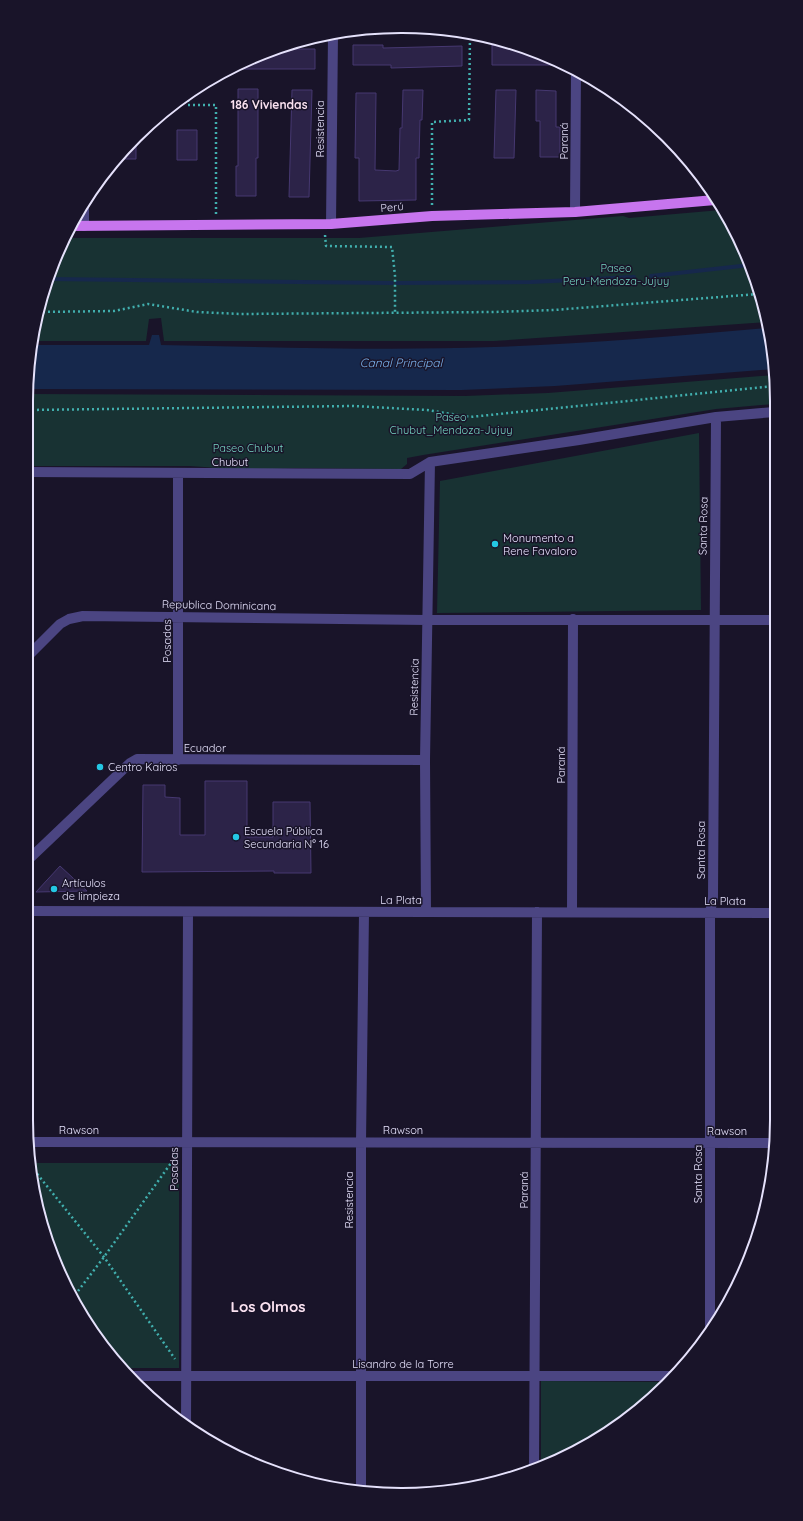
<svg xmlns="http://www.w3.org/2000/svg" width="803" height="1521" font-family="Quicksand,sans-serif">
<style>
.green{fill:#183233}
.water{fill:#16284c}
.lines{fill:none;stroke-linecap:round;stroke-linejoin:round}
.stream{stroke:#16284c;stroke-width:4}
.building{fill:#2c2348;stroke:#463871}
.path{stroke:#41afae;stroke-width:2.5;stroke-dasharray:2 3;stroke-linecap:butt}
.minor{stroke:#4b4582;stroke-width:10}
.major{stroke:#c775ee;stroke-width:10}
.poi-dot{fill:#24c7e4;stroke:#191429;stroke-width:1.5}
.labels{text-anchor:middle;dominant-baseline:central;stroke-width:3;stroke-linejoin:round;paint-order:stroke}
.street-label{font-size:11px;fill:#e5e1fb;stroke:#191429}
.park-label{font-size:11px;fill:#74d4c1;stroke:#191429}
.poi-label{font-size:11px;fill:#e5e1fb;stroke:#191429;text-anchor:start}
.neighbourhood-label{font-size:12px;font-weight:bold;fill:#fbe2f1;stroke:#191429}
.water-label{font-size:12px;font-style:italic;fill:#7bb3ef;stroke:#191429}
.district-label{font-size:15px;font-weight:bold;fill:#fbe2f1;stroke:#191429}
.rim{fill:none;stroke:#e5e1fb;stroke-width:2}
</style>
<rect width="100%" height="100%" fill="#191429"/>
<!-- green -->
<path class="green" d="M721 210 749 258 766 322 494 341H164L161 318 149 319 146 341H33L39 305 64 238H359L623 216 629 218Z
M774 375V404L716 409 423 455 407 458V464L401 469 296 468 245 470 190 466H27V394L465 396 548 393Z
M699 433 701 610 437 613 440 481Z
M33 1163H179V1368H125L104 1348 46 1240Z
M541 1381 668 1382 649 1402 545 1466 541 1467Z"/>
<!-- water -->
<path class="water" d="M767 328 774 352V369L555 386 461 390 27 389 32 345H149L152 335H159L161 345C272 347 383 351 494 347 585 344 676 336 767 328Z"/>
<g class="lines">
<!-- stream -->
<path class="stream" d="M651 276 750 265
M48 279 392 283
M397 283 531 282 634 277"/>
</g>
<!-- building -->
<path class="building" d="M353 45H383V48L462 46V66L391 68V65H353Z
M492 45H516L565 65H492Z
M273 49H315V69H230Z
M238 89H258V158H256V196H236V166H238Z
M292 90H312L309 197H289Z
M403 90H423L422 120H420L419 158H416V200L359 201V158H355L356 93H376L375 170 396 171 399 170 400 128H402Z
M496 90H516L514 158H494Z
M536 90 556 91V127H560V157H540V121H536Z
M177 130H197V160H177Z
M136 138V159H117L125 150Z
M205 781H247V837H273V802H310L311 873H274V871L142 872 143 785H165V797L180 798V835H205Z
M60 866 87 891 36 892Z"/>
<g class="lines">
<!-- path -->
<path class="path" d="M188 95V105H216V215
M432 205V122L469 120 470 34
M325 235 326 246 392 247 395 276V313
M38 312 114 311 148 304 197 312 241 314 493 312 554 310 758 294
M27 410 353 406 427 410 470 417 774 386
M34 1170 104 1257 175 1359
M75 1295 104 1257 176 1156"/>
<!-- minor -->
<path class="minor" d="M575 212 576 70
M331 224 333 34
M84 226V204
M27 472 410 474 430 462 579 440 716 417 774 412
M178 474V760
M26 658 60 624 69 619 83 616 427 620H775
M26 862 130 763 137 759 425 760
M26 911 775 913
M426 912 425 760 430 462
M572 912 573 619
M30 1142 776 1143
M710 1331V913L713 897 716 417
M133 1376H673
M186 1426 188 912
M534 1469 537 912
M361 1488V1142L364 913"/>
<!-- major -->
<path class="major" d="M70 226 331 224 432 216 575 212 715 200"/>
</g>
<!-- markers -->
<g class="poi-dot">
<circle cx="495" cy="544" r="4"/>
<circle cx="100" cy="767" r="4"/>
<circle cx="236" cy="837" r="4"/>
<circle cx="54" cy="889" r="4"/>
</g>
<g class="labels">
<!-- street labels -->
<g class="street-label">
<text transform="translate(320 129) rotate(-90)">Resistencia</text>
<text transform="translate(564 141) rotate(-90)">Paraná</text>
<text transform="translate(392 207) rotate(-5)">Perú</text>
<text x="230" y="462">Chubut</text>
<text transform="translate(703 526) rotate(-89)">Santa Rosa</text>
<text transform="translate(219 605) rotate(1)">Republica Dominicana</text>
<text transform="translate(167 641) rotate(-90)">Posadas</text>
<text transform="translate(414 687) rotate(-89)">Resistencia</text>
<text x="205" y="748">Ecuador</text>
<text transform="translate(561 765) rotate(-90)">Paraná</text>
<text transform="translate(701 850) rotate(-90)">Santa Rosa</text>
<text x="401" y="900">La Plata</text>
<text x="725" y="901">La Plata</text>
<text x="79" y="1130">Rawson</text>
<text x="403" y="1130">Rawson</text>
<text x="727" y="1131">Rawson</text>
<text transform="translate(174 1169) rotate(-90)">Posadas</text>
<text transform="translate(698 1174) rotate(-90)">Santa Rosa</text>
<text transform="translate(524 1190) rotate(-90)">Paraná</text>
<text transform="translate(349 1200) rotate(-90)">Resistencia</text>
<text x="403" y="1364">Lisandro de la Torre</text>
</g>
<!-- park labels -->
<g class="park-label">
<text x="616" y="268">Paseo<tspan x="616" dy="13">Peru-Mendoza-Jujuy</tspan></text>
<text x="451" y="417">Paseo<tspan x="451" dy="13">Chubut_Mendoza-Jujuy</tspan></text>
<text x="248" y="448">Paseo Chubut</text>
</g>
<!-- poi labels -->
<g class="poi-label">
<text x="503" y="538">Monumento a<tspan x="503" dy="13">Rene Favaloro</tspan></text>
<text x="108" y="767">Centro Kairos</text>
<text x="244" y="831">Escuela Pública<tspan x="244" dy="13">Secundaria N° 16</tspan></text>
<text x="62" y="883">Artículos<tspan x="62" dy="13">de limpieza</tspan></text>
</g>
<!-- neighbourhood labels -->
<g class="neighbourhood-label">
<text x="269" y="104">186 Viviendas</text>
</g>
<!-- water labels -->
<g class="water-label">
<text x="401" y="362">Canal Principal</text>
</g>
<!-- district labels -->
<g class="district-label">
<text x="268" y="1306">Los Olmos</text>
</g>
</g>
<!-- crop -->
<path d="M0 0H803V1521H0ZM401 33H402A368 368 0 0 1 770 401V1120A368 368 0 0 1 402 1488H401A368 368 0 0 1 33 1120V401A368 368 0 0 1 401 33Z" fill="#191429" fill-rule="evenodd"/>
<path class="rim" d="M401 33H402A368 368 0 0 1 770 401V1120A368 368 0 0 1 402 1488H401A368 368 0 0 1 33 1120V401A368 368 0 0 1 401 33Z"/>
</svg>
